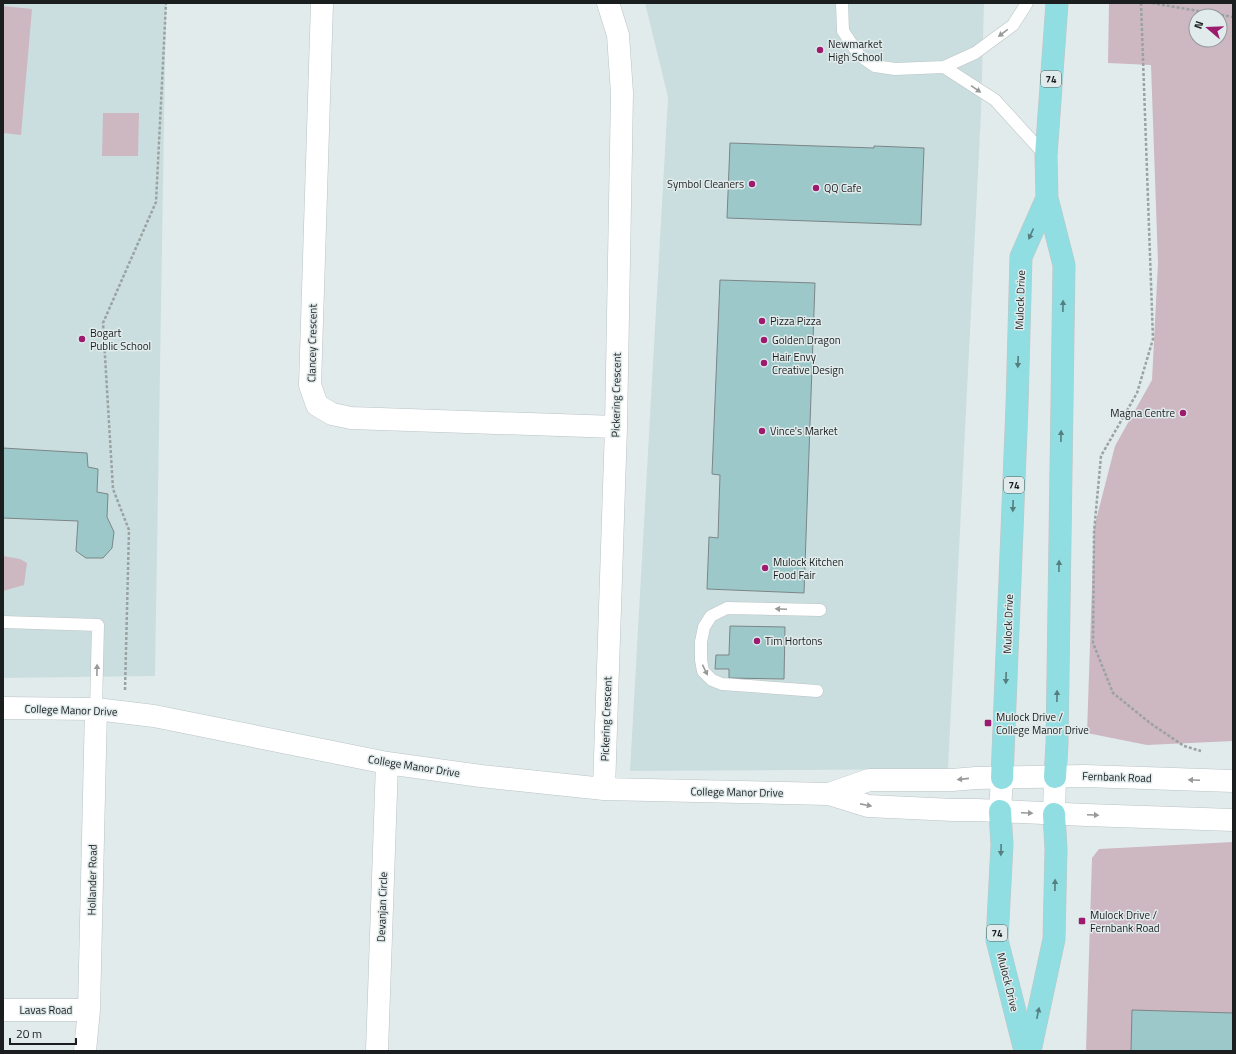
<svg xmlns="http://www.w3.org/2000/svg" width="1236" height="1054" font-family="'Titillium Web',sans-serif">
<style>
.built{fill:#cbdedf}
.green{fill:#cdb7c1;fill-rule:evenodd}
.building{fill:#9cc8ca;stroke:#7c8586}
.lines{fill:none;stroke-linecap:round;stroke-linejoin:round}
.service-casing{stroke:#b9c3c4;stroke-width:13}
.minor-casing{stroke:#b9c3c4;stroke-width:23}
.secondary-casing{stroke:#b9c3c4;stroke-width:23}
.primary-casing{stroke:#c4c4c4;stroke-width:23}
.path{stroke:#9aa2a2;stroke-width:2.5;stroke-dasharray:3 2;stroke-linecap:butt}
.service{stroke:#fff;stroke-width:12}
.minor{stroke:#fff;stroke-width:22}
.secondary{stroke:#fff;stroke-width:22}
.primary{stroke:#90dee2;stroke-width:22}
.oneway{fill:#989a9a}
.oneway2{fill:#567e80}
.poi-dot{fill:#9c1b6e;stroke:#e1ebec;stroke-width:1.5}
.labels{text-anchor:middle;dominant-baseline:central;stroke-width:3;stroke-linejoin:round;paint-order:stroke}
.shield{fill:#e1ebec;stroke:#565c5c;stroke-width:1}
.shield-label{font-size:10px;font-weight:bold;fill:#1b1e1e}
.poi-label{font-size:11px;fill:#1b1e1e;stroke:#e1ebec;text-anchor:start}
.street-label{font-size:11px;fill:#1b1e1e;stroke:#e1ebec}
</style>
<rect width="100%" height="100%" fill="#e1ebec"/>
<!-- built -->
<path class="built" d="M3 3H166L155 676 3 678Z
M645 3H984L981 113 948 769 630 771 668 97Z"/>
<!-- green -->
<path class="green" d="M1109 3H1233V741L1147 745 1087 733 1094 528 1115 446 1152 380 1158 263 1151 65 1108 63ZM1196 16H1220V40H1196Z
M3 6 32 9 21 135 3 133Z
M103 113H139L138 156H102Z
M3 556 20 559 27 563 24 585 3 591Z
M1233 842V1051H1086L1092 858 1099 849Z"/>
<!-- building -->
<path class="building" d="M730 143 874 148V146L924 148 921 225 727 218Z
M720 280 815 283 804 593 707 589 709 537 718 538 720 475 712 474Z
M3 448 87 453 88 467 98 469 97 492 108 494 107 517 114 532 112 548 103 558H86L76 551 78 521 3 518Z
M730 626 785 627 784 679 729 678V669H715L716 655H729Z
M1132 1010 1233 1013V1051H1131Z"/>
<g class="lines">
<!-- service casing -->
<g class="service-casing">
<path id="service" d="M842 3 843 31 859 55 875 66 895 69 944 67 975 53 1013 25 1027 3
M944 67 995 100 1046 156
M3 622 98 625 96 709
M817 691 722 684 712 680 703 671 701 660V642L704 627 711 616 727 608 820 610"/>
</g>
<!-- minor casing -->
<g class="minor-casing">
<path id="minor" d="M322 3 310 385 317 405 332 414 351 418 616 427
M3 708 96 709 154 716 387 763 481 776 604 789 829 794 868 806 953 810H977L1086 815 1233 820
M604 789 616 427 622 93 618 35 608 3
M829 794 869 780H952L976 778 1085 776 1233 781
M3 1010H89
M85 1051 89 1010 96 709
M377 1051 387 763"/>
</g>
<!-- secondary casing -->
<g class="secondary-casing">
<path id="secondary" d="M1000 811 1002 778
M1054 814 1055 777"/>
</g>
<!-- primary casing -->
<g class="primary-casing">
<path id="primary" d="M1055 777 1057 744 1064 265 1047 198 1046 156 1057 3
M1002 778 1017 406 1021 257 1047 198
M1000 811 1002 845 997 940 1025 1051
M1030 1051 1054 939 1056 849 1054 814"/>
</g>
<!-- path -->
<path class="path" d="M1141 3 1153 339 1137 393 1101 456 1094 532 1093 643 1113 693 1150 723 1184 746 1201 751
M1152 3 1233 17
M125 690 129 530 113 489 103 323 156 202 166 3"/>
<!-- service -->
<use href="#service" class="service"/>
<!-- minor -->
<use href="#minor" class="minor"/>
<!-- secondary -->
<use href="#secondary" class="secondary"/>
<!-- primary -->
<use href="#primary" class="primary"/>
</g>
<!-- one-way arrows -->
<defs><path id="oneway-solid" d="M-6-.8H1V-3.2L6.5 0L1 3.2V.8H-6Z"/></defs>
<g class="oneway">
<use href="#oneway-solid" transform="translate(1003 33) rotate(143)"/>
<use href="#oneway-solid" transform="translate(976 89) rotate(34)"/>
<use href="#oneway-solid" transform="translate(781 609) rotate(-178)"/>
<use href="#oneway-solid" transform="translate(97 670) rotate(-89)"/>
<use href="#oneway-solid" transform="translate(705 670) rotate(64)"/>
<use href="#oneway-solid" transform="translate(963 779) rotate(174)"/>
<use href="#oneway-solid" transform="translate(1194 780) rotate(-178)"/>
<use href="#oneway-solid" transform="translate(866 805) rotate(11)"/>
<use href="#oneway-solid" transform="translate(1027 813) rotate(3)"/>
<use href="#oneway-solid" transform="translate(1093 815) rotate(2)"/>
</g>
<g class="oneway2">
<use href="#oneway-solid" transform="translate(1031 234) rotate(114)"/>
<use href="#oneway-solid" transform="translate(1063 306) rotate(-89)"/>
<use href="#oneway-solid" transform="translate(1018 362) rotate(92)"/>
<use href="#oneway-solid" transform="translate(1061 436) rotate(-89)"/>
<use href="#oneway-solid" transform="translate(1013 506) rotate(92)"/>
<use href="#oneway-solid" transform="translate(1059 566) rotate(-89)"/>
<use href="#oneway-solid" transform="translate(1006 678) rotate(92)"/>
<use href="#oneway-solid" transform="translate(1057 696) rotate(-89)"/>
<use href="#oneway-solid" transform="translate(1001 850) rotate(92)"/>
<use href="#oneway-solid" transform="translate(1055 885) rotate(-89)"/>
<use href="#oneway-solid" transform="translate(1038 1013) rotate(-78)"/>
</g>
<!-- markers -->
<g class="poi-dot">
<circle cx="820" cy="50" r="4"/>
<circle cx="752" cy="184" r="4"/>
<circle cx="816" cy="188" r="4"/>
<circle cx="762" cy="321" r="4"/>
<circle cx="82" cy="339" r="4"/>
<circle cx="764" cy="340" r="4"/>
<circle cx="764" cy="363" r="4"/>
<circle cx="1183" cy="413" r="4"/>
<circle cx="762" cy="431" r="4"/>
<circle cx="765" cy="568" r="4"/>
<circle cx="757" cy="641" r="4"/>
<rect x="984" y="719" width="8" height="8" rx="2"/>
<rect x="1078" y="917" width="8" height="8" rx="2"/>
</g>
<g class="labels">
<!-- shield labels -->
<g class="shield">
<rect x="1041" y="71" width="20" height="16" rx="3"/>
<rect x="1004" y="477" width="20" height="16" rx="3"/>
<rect x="987" y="925" width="20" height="16" rx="3"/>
</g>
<g class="shield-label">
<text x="1051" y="79">74</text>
<text x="1014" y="485">74</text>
<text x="997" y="933">74</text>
</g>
<!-- poi labels -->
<g class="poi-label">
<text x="828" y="44">Newmarket<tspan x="828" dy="13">High School</tspan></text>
<text x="744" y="184" text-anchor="end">Symbol Cleaners</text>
<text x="824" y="188">QQ Cafe</text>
<text x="770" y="321">Pizza Pizza</text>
<text x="90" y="333">Bogart<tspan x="90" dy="13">Public School</tspan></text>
<text x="772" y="340">Golden Dragon</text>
<text x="772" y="357">Hair Envy<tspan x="772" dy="13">Creative Design</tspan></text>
<text x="1175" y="413" text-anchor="end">Magna Centre</text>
<text x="770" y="431">Vince's Market</text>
<text x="773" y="562">Mulock Kitchen<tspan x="773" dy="13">Food Fair</tspan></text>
<text x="765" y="641">Tim Hortons</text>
<text x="996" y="717">Mulock Drive /<tspan x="996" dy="13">College Manor Drive</tspan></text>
<text x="1090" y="915">Mulock Drive /<tspan x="1090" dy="13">Fernbank Road</tspan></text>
</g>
<!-- street labels -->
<g class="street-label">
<text transform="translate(1020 300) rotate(-88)">Mulock Drive</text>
<text transform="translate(312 343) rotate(-89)">Clancey Crescent</text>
<text transform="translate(616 395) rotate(-89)">Pickering Crescent</text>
<text transform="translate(1008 624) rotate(-88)">Mulock Drive</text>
<text transform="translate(71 710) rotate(2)">College Manor Drive</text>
<text transform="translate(606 719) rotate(-88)">Pickering Crescent</text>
<text transform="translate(414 766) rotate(9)">College Manor Drive</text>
<text transform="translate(1117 777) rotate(2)">Fernbank Road</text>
<text transform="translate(737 792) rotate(1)">College Manor Drive</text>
<text transform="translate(92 880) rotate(-89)">Hollander Road</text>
<text transform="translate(382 907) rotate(-88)">Devanjan Circle</text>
<text transform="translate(1008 982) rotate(76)">Mulock Drive</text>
<text x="46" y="1010">Lavas Road</text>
</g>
</g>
<!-- border -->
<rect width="1236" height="1054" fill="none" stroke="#1b1e1e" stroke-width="8"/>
<!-- north arrow -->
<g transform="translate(1208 28) rotate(289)"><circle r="19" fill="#e1ebec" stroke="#92999a"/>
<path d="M0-3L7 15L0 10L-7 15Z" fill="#9c1b6e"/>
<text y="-6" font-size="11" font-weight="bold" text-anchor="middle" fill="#1b1e1e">N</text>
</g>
<!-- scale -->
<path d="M10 1038v6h66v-6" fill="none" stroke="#1b1e1e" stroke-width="2"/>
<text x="16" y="1038" font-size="12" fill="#1b1e1e" stroke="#e1ebec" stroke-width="3" paint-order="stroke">20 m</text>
</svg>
